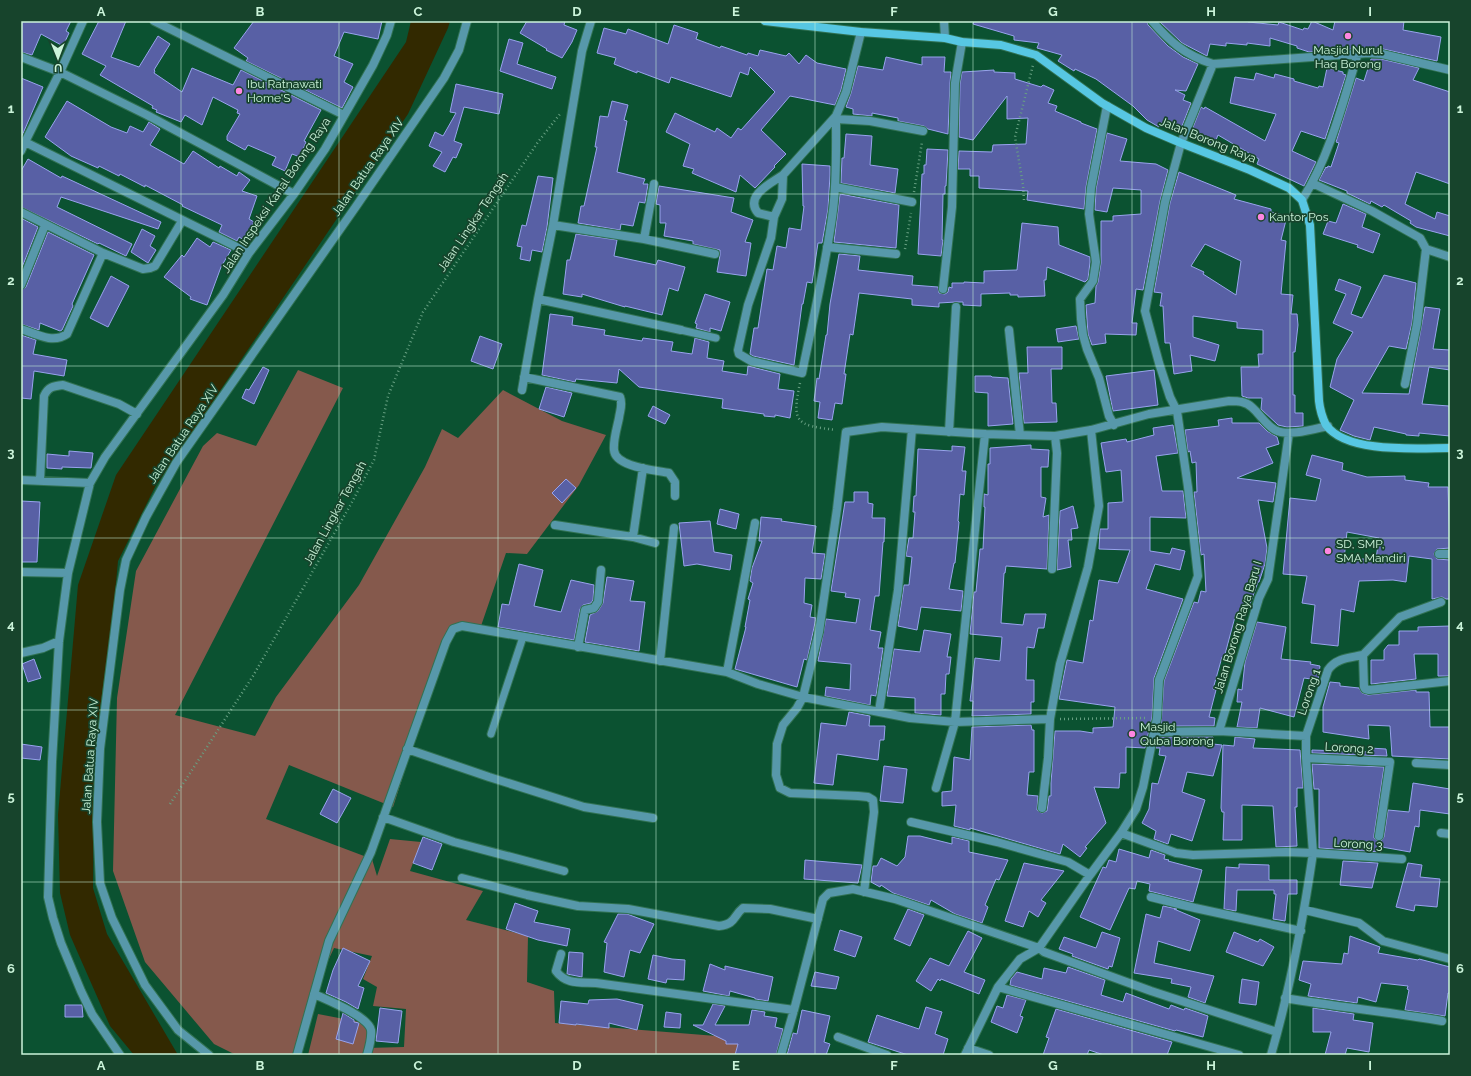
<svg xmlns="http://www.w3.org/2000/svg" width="1471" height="1076" font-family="Raleway,sans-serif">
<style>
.green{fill:#85594c}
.water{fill:#322900}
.building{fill:#5860a5;stroke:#98a3ed;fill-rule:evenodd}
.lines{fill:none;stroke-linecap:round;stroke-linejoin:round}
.service-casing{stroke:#317253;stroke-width:9}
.minor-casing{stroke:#317253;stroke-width:10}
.secondary-casing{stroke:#317253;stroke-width:10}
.path{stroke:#67a082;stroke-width:2.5;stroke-dasharray:1 3;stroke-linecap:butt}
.service{stroke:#5798aa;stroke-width:7}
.minor{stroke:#5798aa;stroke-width:8}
.secondary{stroke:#57c7e3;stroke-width:8}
.grid{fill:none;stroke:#cbf4da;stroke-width:1;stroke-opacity:0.55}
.poi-dot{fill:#fe86e1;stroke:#17442c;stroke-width:1.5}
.labels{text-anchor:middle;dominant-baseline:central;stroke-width:3.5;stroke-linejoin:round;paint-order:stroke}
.poi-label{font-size:12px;fill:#cbf4da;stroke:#17442c;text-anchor:start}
.street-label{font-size:12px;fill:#cbf4da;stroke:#17442c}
.neatline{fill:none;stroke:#cbf4da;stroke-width:1.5}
.grid-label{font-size:13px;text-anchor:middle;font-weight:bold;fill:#cbf4da}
</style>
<rect width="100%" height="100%" fill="#0b5231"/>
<!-- green -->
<path class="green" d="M298 370 343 388 175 715 255 736 276 697 359 585 425 467 442 429 458 438 503 390 562 421 606 435 579 485 527 554 506 553 481 626 454 632 413 745 393 807 289 765 266 819 372 859 377 876 390 839 421 842 410 871 483 891 466 920 528 936 527 982 554 991 555 1023 741 1038 738 1055H308L318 1014 370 1024 366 1048 404 1047 406 1009 373 1006 377 987 363 979 372 956 334 948 326 965 295 1055H236L214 1044 145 962 113 871 117 698 136 571 203 446 217 433 256 446Z"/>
<!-- water -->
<path class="water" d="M411 21H450L448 28 408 114 156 485 118 561 113 614 94 753 93 888 107 934 178 1055H134L110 1026 70 935 60 893 58 815 78 585 116 475 406 42Z"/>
<!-- building -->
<path class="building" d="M21 21H71L66 31 69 33 63 46 41 34 32 55 21 52Z
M99 21H126L111 57 139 67 158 36 170 44 154 70 155 71 154 73 182 92 192 68 233 85 241 70 321 110 304 141 306 142 300 157 292 154 285 171 272 165 276 157 248 145 245 150 227 140V136L240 114 237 113 238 110 213 97 202 125 185 115 181 122 156 112 157 110 152 108 153 106 100 75 106 66 82 54Z
M254 21H382L378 39 344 32 334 56 353 64 344 82 353 87 342 108 246 61 248 58 234 48Z
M527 21H565L564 25 577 30 572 42 562 58 546 50 547 49 520 33Z
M974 21H1147L1148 25 1168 46 1183 57 1198 64 1186 91 1175 90 1185 95 1183 100 1191 103 1180 131 1161 123 1159 127 1147 120 1133 106 1096 79 1075 69 1074 71 1058 61 1062 55 1037 48 1039 43 1014 40V36L973 24Z
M1159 21H1249L1248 22 1278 25 1279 22 1303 30 1304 28 1308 29 1312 21 1333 30 1335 21H1404L1403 30 1441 37 1437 61 1383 49 1369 48 1309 52 1297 48V46L1270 38V46L1247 43V45L1226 43V46L1210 44 1207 56 1182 43Z
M674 25 698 33 696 39 720 48 721 46 747 55 748 53 758 56 760 50 786 56 789 53 799 64 806 55 817 63 846 69 841 90 835 105 790 96 761 130 786 154 774 166 775 167 755 188 740 175 736 192 692 173 694 169 683 166 690 144 666 132 675 113 715 132 717 128 731 138 738 128 741 130 775 92 750 67 748 75 740 72 731 97 671 77 669 83 637 71V73L614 64 616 58 597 53 604 28 626 34 628 29 668 44Z
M509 39 523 43 517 64 556 77 552 89 500 71Z
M886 57 922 65V57H945L944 72H951L950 83 948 134 928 129 924 126 898 121V118L872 113V116L853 114V109L846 107 851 93 858 66 883 70Z
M1371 59H1381L1419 68 1413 80 1450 92V184L1416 172 1405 204 1435 219 1437 212 1450 216V236L1416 227 1410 223 1411 221 1384 205 1382 207 1371 201 1370 204 1347 193V191L1319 180 1326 167 1327 168 1328 166 1331 167 1339 143 1336 142 1356 78 1364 81Z
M1327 68 1343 72V74L1346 75 1325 139 1301 131 1292 151 1316 162 1304 186 1257 164 1259 159 1218 135 1214 145 1190 135 1201 107 1204 109 1205 107 1265 141 1276 114 1230 103 1235 77 1254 80 1256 73 1274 78 1275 74 1294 79V81L1318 88 1319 86 1323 87Z
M994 70V72L1015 73V79L1041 87 1043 85 1054 90 1048 103 1057 106 1055 111 1081 122V123L1097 129 1086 187 1084 209 1027 200 1028 191 979 188V176H970V169H958L959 151 992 152 993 145 1026 144 1028 118 1007 119V96L973 140 959 137 960 84 962 72Z
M21 78 43 87 21 138Z
M456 84 503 94 499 114 464 107 454 141 462 144 456 158 453 157 445 172 433 166 442 152 429 146 435 132 443 136 456 113 450 112Z
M67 101 111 127 127 133 130 126 143 132 149 122 160 129 150 145 184 164 193 151 219 168 220 166 237 176 239 172 250 180 242 191 257 196 249 219 254 222 244 240 239 237 237 241 219 232 222 225 182 206 183 205 145 185V187L120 174 119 176 99 166 98 168 71 156 45 137Z
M612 101 628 105 624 120 627 121 617 172 645 179 643 184H648L645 203 639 202 633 226 621 224 620 230 578 223 581 206H584L597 147H595L600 116 608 117Z
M1107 133 1127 139 1120 161 1156 164 1168 170 1160 201 1143 290 1136 289 1132 323H1137L1136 335 1105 334 1106 343 1092 345 1088 334 1086 305 1095 303 1096 286 1098 282 1101 263V221H1113V216L1141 214V190L1113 188 1107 212 1095 210 1096 189Z
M846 134 872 136 870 165 898 169 895 193 841 183 842 158H844Z
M927 149 948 150 946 186H945V194H943L942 240H943L941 256 918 254 922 174H924V165H926Z
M28 159 61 178 62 176 161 222 158 229 61 197 57 207 132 244 126 256 99 243 98 244 21 207V171Z
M802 164 830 166V175L828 209 822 243H818L812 283 807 282 803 304H802L794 365 753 356 750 354 754 328H758L767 269 773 270 777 246 786 248 789 228 801 230 804 206H803Z
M1179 172 1236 195 1234 199 1271 209V212L1287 216 1281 240 1286 241 1281 294 1293 295 1291 314H1297L1298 325 1295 352H1293V395H1295V413H1303V426L1287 427 1278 425 1261 409 1262 398H1248L1242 396 1241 367H1259L1258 354H1263V330L1237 328V322L1193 316V337L1219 345 1215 361 1190 355 1192 371 1174 374 1170 343H1165L1163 306H1160L1162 293 1154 292 1170 203ZM1205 244 1241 261 1236 295 1203 274 1204 272 1191 266Z
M538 176 553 178 547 227 542 252 532 250 530 261 520 259 522 247 517 246 522 225 526 226Z
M659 186 734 198 731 212 753 220 745 242 751 243 746 276 717 272 720 255V250L693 244V241L664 236 666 223H660V205L656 204Z
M840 194 899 205 896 248 834 242Z
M1343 204 1366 214 1362 227 1380 234 1373 253 1357 247 1358 245 1323 234 1328 221 1336 223Z
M21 218 38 227 21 270Z
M1022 223 1058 227 1059 245 1090 257V262L1088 279 1085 282 1047 267 1046 280H1044L1045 296 1018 297V295H1010V293L981 294V306L963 305V302H956L939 303V307L912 305V299L859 293 853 335 850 334 844 374H846L842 404 835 403 832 420 818 418 820 402 814 401 817 378 819 379 826 335H827L830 304 839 254 860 256 858 270 913 276 912 285 938 287 939 293 945 294 948 292 949 287 952 288V283H964V282L984 283V271L1017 270Z
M142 229 155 236 150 246 156 250 148 263 131 252Z
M48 232 94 255 72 304 73 306 62 330 60 331 40 323 39 330 21 324V290L26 287Z
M576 234 617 240 614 256 656 265 658 260 685 267 678 291 669 288 662 315 625 306V307L582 294V297L563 294 567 260H570Z
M197 238 210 247 213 242 231 250 221 267 207 305 190 299 191 297 164 277 182 255 184 257Z
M1384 275 1416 283 1412 323 1406 349 1389 346 1362 393 1409 394 1425 307 1440 309 1433 349 1450 350V370L1429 367 1422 404 1449 406 1450 436 1419 433V436L1406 435V434L1374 427 1370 440 1354 436 1340 430 1354 400 1330 387 1337 359 1353 332 1333 323 1346 294 1335 290 1339 279 1361 287 1351 314 1362 318Z
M111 276 129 286 108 327 90 318Z
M705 294 730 302 721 331 710 328V332L696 328 697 324 695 323Z
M550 314 573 317 572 325 605 330 604 335 642 341 643 338 673 342 671 351 692 354 695 338 709 342 707 358 724 361 722 371 747 375 748 366 780 374 778 389 794 391 790 418 775 415V417L764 416V414L722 408 723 399 639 387 619 369 617 383 576 379 575 382 542 375Z
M1076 326 1079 339 1058 342 1056 329Z
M21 335 36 340 33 354 67 360 64 376 34 371 31 399 21 398Z
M480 336 502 344 493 369 471 361Z
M1027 347H1062V369H1051L1052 403H1056L1057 422 1024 423 1019 373H1028Z
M263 367 269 370 254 404 242 398 246 389 249 390Z
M1154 370 1158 405 1113 411 1106 376Z
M975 376H991L992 377 1008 378 1013 424 988 426V393L975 392Z
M546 387 572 393 564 417 539 409Z
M653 406 670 415 665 424 648 416Z
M1232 418V423H1259L1267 431 1277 437 1279 444 1266 448 1273 463 1237 478 1276 483 1273 502 1258 500 1267 548 1265 564 1259 582H1258L1246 615 1236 613 1224 658 1222 657 1213 689 1216 690 1209 717 1215 718 1214 726H1161L1164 681 1194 602 1198 603 1201 591 1206 592 1204 554 1201 555 1194 492H1197L1196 462 1192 463 1190 451 1188 452 1185 430 1219 426 1218 420Z
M1173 425 1178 453 1156 456 1162 491H1183L1186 518 1150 517V551L1170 554 1172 548 1185 551 1180 570 1155 564 1146 589 1183 599 1154 678 1152 717 1145 748 1126 747V773H1120L1119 788 1094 787 1106 823 1085 847 1087 848 1080 857 1063 844 1060 854 970 828V830L954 826 956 805 942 806V792L952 791 954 757 970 760 972 727 1031 725 1032 730H1034V772H1029L1027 795 1038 796 1037 810 1042 813 1047 811 1049 796H1051V783L1055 731H1080L1093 733V728L1113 727 1115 707 1059 699 1067 660 1083 663 1090 620 1093 621 1099 580 1118 583 1130 550 1099 549 1100 529H1108V503L1123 502 1121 470 1106 472 1101 443 1126 439 1127 442 1154 435 1153 428Z
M1031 445V449L1049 450 1048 467H1041V497L1046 498 1043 517 1049 515 1047 569 1006 566 1005 573H1004L1001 623 1023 625 1025 614H1046L1044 628H1038L1034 648 1027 647 1026 680H1034V702H1031V714L972 716 973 701H970L975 658 1000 661 1002 637 970 634 974 592H976L980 549H983L985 507H984V494L988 495V464H990V448Z
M952 446 965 447 962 471H966L964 495 960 494 958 521 959 522 955 563H954L949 589 963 591 961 611 921 607 917 630 898 626 904 585H909L912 557 906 556 909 538H913L915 512H913L914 496H916L918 449 952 451Z
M69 451 93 453 91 468 62 467V469L47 468V454L69 456Z
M1312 455 1343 463 1342 470 1367 477 1405 476V480L1429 483 1428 487H1448L1450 548 1437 549 1434 554 1437 559 1450 560V599H1446L1442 597 1432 599V559L1409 556 1406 582 1393 580 1359 581 1354 612 1341 609 1338 646 1311 643 1315 605 1302 603 1307 576 1283 574 1290 498 1316 501 1321 479 1306 475ZM1347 532 1379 538 1376 559H1344Z
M566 479 576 488 562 503 552 493Z
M854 492H868V503L873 504 872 518H885L884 542H883L879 596H875L870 630 881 632 878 648H883L876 696 871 695 870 705 825 696 826 687 850 690 851 664 818 661 826 619 856 623 860 599 845 597 846 593 831 591 845 502H854Z
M21 501 40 502 37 562H21Z
M1073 506 1078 528 1071 529 1072 540H1068L1071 567 1057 570 1060 511Z
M720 509 739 514 736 529 717 524Z
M761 517 782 519 781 521 816 526 812 553 825 554 821 579 805 578 804 603 812 605 810 617 816 618 807 660 804 659 797 687 735 669 746 627H745L750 600 748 599 753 583 750 581 752 568 762 541H759Z
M710 521 714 552 732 555 730 570 697 564 684 566 679 523Z
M519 564 543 570 534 606 561 612 571 580 594 585 593 600 591 603 583 605 580 609 574 640 498 627 502 604 509 605Z
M607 577 634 581 630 601 645 602 639 651 585 642 590 615 598 611 603 603Z
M1257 622 1286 627 1281 659 1311 662 1310 664 1320 666 1318 680 1304 678 1294 717 1260 708 1257 728 1237 727 1242 702H1237L1238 689 1242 690 1245 662Z
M1450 626V676H1438V654H1414L1416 679 1371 684V660H1384V650L1388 645H1399V631H1418V627Z
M924 630 951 634 947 657H951L949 674H946L945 694H941V715L915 713V698L887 696 894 649 920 652Z
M34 659 41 678 28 682 22 664Z
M1330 682 1340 683V686L1359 688 1362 693 1368 695 1416 690V692H1429L1430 727H1450V759L1392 756 1390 726 1368 725 1369 739 1323 732V707Z
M849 712 870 716 869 726H885L884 740H880L878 760 837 754 833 785 814 783 821 723 846 726Z
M1159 737H1213V744L1222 745 1213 776 1187 772 1182 792 1205 800 1192 841 1171 834 1168 844 1154 839 1156 831 1142 823 1149 809 1152 783 1158 784 1166 756 1159 755 1160 748H1156Z
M1235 737 1255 739 1253 748 1300 750 1303 788H1297V807H1295L1297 846 1276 847 1273 806 1242 805V840H1223L1224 812H1222L1221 808 1223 745 1234 746Z
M21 744 42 747 40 760 21 758Z
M1370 748 1386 749 1387 756 1312 753V750L1369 752Z
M1312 764 1384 767 1374 835V838L1378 841H1381L1384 837 1388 810 1409 812 1413 783 1450 789V814L1420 810 1419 827 1415 826 1410 852 1382 847 1381 852 1319 848V789H1314Z
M884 766 907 769 903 803 880 801Z
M333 789 351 798 337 823 320 814Z
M908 836H920L952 844V837L969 841V852L1008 860 999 880 996 879 985 905 988 907 982 923 955 914 931 900 929 905 893 893 881 885 880 887 871 882 873 866H877L881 858 897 866 905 857Z
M423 837 442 844 432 870 413 863Z
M1119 849 1149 858 1151 850 1165 855 1164 859 1169 860 1168 861 1202 870 1193 902 1149 891 1150 884 1137 881 1135 889 1129 888 1110 930 1080 917 1103 867 1106 868 1109 860 1116 862Z
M805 860 862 865 858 883 804 879Z
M1343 861 1378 863 1372 888 1340 885Z
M1024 863 1064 871 1041 900 1046 903 1038 917 1029 911 1023 927 1005 921Z
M1408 863 1422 865 1420 877 1440 879 1437 907 1415 905 1414 911 1396 907Z
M1239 864 1269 865V880H1297V894H1288L1285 921 1273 919 1276 894H1274V890H1237L1236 911 1224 909 1226 867 1239 868Z
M515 903 538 911 534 922 570 929 567 946 538 940 506 929Z
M1163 906 1177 909H1174L1200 920 1190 951 1158 941 1154 963 1214 976 1205 1003 1188 997 1191 987 1171 983 1172 979 1134 973 1146 914 1160 918Z
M908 909 924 915 910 946 894 939Z
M618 914H627L654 924 640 953 630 950 624 977 604 972 607 943 604 942Z
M840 930 862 937 855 957 834 950Z
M968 931 982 938 964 972 985 980 979 994 941 979 940 981 938 979 931 991 916 981 930 958 949 966Z
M1102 932 1120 938 1112 967 1109 966 1108 969 1072 956 1073 954 1059 949 1064 937 1096 948Z
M1234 932 1258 942 1260 939 1274 947 1263 966 1226 952Z
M1350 936 1380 947 1378 953 1418 960 1419 959 1450 967V993H1448L1445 1016 1405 1010 1409 990 1407 989 1408 986 1381 983 1376 1002 1358 997 1357 1003 1308 996 1311 984 1299 980 1303 961 1342 964 1344 953 1348 954Z
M343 948 370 961 358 986 364 988 358 1009 346 1002 326 993 333 970Z
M569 952 583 953 582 977 567 974Z
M653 955 672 959 685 960 684 980 667 979 666 983 648 979Z
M710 964 725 970V966L773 977 768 1001 755 999V998L730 991 729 996 703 991Z
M1068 967 1105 980 1101 995 1123 1002 1126 993 1169 1009 1171 1005 1184 1010 1185 1008 1208 1016 1203 1037 1176 1030 1175 1031 1010 985 1011 979 1017 972 1042 979 1044 968 1066 973Z
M815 972 839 977 836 989 811 986Z
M1242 979 1259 982 1256 1005 1239 1003Z
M1007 995 1026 1000 1020 1016 1023 1017 1017 1033 991 1022 997 1006 1003 1008Z
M617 999 643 1005 637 1030 609 1023V1028L576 1024V1025L559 1023 561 1001 588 1004 589 1000Z
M713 1004 725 1006 715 1025H749L752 1010 765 1012 764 1016 777 1018 775 1027 783 1029 776 1055H735L738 1044H726V1041L693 1025H703Z
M65 1005H82L83 1017H65Z
M926 1007 942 1012 935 1034 948 1039 943 1055H908L868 1042 877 1015 919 1029Z
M380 1008 402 1011 398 1043 376 1041Z
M1313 1008 1354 1014 1353 1020 1373 1023 1369 1052 1347 1048 1345 1055H1325L1331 1032H1313Z
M1056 1009 1172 1042 1167 1055H1104L1089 1050 1087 1055H1043L1049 1038 1046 1037Z
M802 1010 830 1016 824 1042 830 1044 826 1055H787L793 1033 797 1034Z
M666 1012 681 1014 680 1028 664 1027Z
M343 1013 354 1020V1022L359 1023 353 1044 336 1039Z"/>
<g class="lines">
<!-- service casing -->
<g class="service-casing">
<path id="service" d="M681 330 716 338
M491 734 523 637"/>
</g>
<!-- minor casing -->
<g class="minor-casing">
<path id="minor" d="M154 21 344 115
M944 21 945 38
M1152 21C1170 42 1185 55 1213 64L1369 53 1382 54 1450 70
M21 57 60 72 83 21
M1107 106 1091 188 1089 214 1096 262 1093 281 1080 299 1081 319 1083 335 1087 349 1099 378 1109 416 1114 425
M836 116C836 147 837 179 833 210 826 265 813 319 802 373L751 361 739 354 738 350 748 305 771 238 774 217 782 199 783 175 836 116 846 92 861 32
M836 119 870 121 923 131
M25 142 60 72 147 115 294 194
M21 151 25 142 249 253
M1312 183 1372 211 1420 238 1426 249 1450 257
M835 187 912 202
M1302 200C1330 156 1343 102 1358 53
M21 212 103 253 143 269 150 268 155 266 182 221
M774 217 758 213C744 196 771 183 783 175
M553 225 644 239 715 254
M644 239 654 184
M827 247 896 254
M21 285 45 225
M943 289 952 207 955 83 962 42
M538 299 681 330
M21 329C36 334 53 344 67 334L103 253
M1009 330 1020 435
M524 377 620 397C623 405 620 410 619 418 617 428 613 440 614 450 615 467 655 470 669 473L675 482V496
M1405 384 1417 324 1426 249
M522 390 538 299 553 225 582 51 591 21
M949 432 956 307
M21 480 90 483
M40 481 44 396C48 387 53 386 63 385L119 404 137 414
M555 525 633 537 655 543
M633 537 643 468
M1439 554H1450
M1052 569 1057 453 1055 436
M21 572 68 573
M1441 602 1400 617 1363 655 1364 687 1365 689 1369 690 1450 681
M578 647 585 610 594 608 598 602 601 570
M21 653 43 648 59 641
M660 661 674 528
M727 672 755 523
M879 711 898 590 912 429
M1219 731 1259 598 1268 579 1289 433
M1154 732 1219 731 1306 736
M407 749 489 777 584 807 653 818
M1306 758 1390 762 1379 836
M1416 763 1450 765
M936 788 955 722 985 434
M1042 808 1048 758 1050 719 1060 664 1088 567 1099 506 1091 430
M383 817 454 842 564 871
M911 822 997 842 1068 862 1090 875
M1121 833 1176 853 1193 855 1286 852 1313 853 1306 758V736L1328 670C1336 658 1349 658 1363 655
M1441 833 1450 834
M462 878 527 895 578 906 628 909 719 926C736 924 733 916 743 908L770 909 818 919
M864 892 874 812 873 800 868 797 858 796 790 793 780 788 776 775 777 744 783 725 797 708 803 697 819 632 837 509 846 432 882 427 985 434 1055 436 1091 430 1149 414 1229 401C1233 401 1238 401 1242 402 1256 405 1262 423 1275 430 1288 437 1314 429 1328 426
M1151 897 1195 908 1301 931
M1305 910 1359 923 1383 941 1450 959
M561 954 556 971C566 985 581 982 596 983L794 1010
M998 987 1239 1055
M314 994C327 1000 368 1016 371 1030 372 1038 369 1048 367 1055
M1285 998C1337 1007 1390 1012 1442 1021
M838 1037 887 1055
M968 1048 989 1055
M120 1055 92 1014 81 991 61 943 53 918 48 897 52 762 59 641 68 573 90 483 105 457 223 295 249 253 294 194 325 149 373 65 387 35 391 21
M209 1055 178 1030 145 985 112 918 100 883 97 822 100 749 120 590 126 560 146 517 176 463 357 205 444 78 459 50 467 21
M297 1055 329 941 371 852 446 642 453 629 462 626 727 672 758 684 803 697 910 718 955 722 1050 719
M781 1055 794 1010 823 899 829 893 853 889 895 899 1039 948 1044 952 1151 991 1277 1032
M965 1055 998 987 1020 959 1039 948 1090 875 1121 833 1136 809 1143 787 1154 732 1157 718 1159 680 1198 576 1188 487 1177 411 1170 397 1159 363 1145 311 1165 202 1181 143 1213 64
M1271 1055C1290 989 1303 921 1313 853L1402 859"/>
</g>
<!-- secondary casing -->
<g class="secondary-casing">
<path id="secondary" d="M765 21 861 32 945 38 962 42 1001 45 1036 55 1102 103 1146 128 1181 143 1250 170 1289 188 1302 200 1310 225 1319 401C1320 410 1322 417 1326 425 1347 454 1418 448 1450 448"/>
</g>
<!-- path -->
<path class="path" d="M914 192 922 142
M1024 200 1023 185 1015 137 1033 65
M905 249 911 213
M800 383C791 424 797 425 836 430
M1060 719 1147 718
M170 804 253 676 351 504 374 460 388 396 423 312 538 142 560 114"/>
<!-- service -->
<use href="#service" class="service"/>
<!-- minor -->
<use href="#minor" class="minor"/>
<!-- secondary -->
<use href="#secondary" class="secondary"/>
</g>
<!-- grid -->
<path class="grid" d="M181 21V1055M339 21V1055M498 21V1055M656 21V1055M815 21V1055M973 21V1055M1132 21V1055M1290 21V1055M21 194H1450M21 366H1450M21 538H1450M21 710H1450M21 882H1450"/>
<!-- markers -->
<g class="poi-dot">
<circle cx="1348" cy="36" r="4"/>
<circle cx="239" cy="91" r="4"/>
<circle cx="1261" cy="217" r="4"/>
<circle cx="1328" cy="551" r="4"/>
<circle cx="1132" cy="734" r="4"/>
</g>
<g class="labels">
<!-- poi labels -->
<g class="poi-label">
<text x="1348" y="50" text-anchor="middle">Masjid Nurul<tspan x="1348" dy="14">Haq Borong</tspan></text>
<text x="247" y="84">Ibu Ratnawati<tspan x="247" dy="14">Home'S</tspan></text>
<text x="1269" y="217">Kantor Pos</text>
<text x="1336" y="544">SD, SMP,<tspan x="1336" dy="14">SMA Mandiri</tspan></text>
<text x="1140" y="727">Masjid<tspan x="1140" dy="14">Quba Borong</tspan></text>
</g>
<!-- street labels -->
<g class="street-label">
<text transform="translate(1208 140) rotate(22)">Jalan Borong Raya</text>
<text transform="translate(368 167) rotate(-55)">Jalan Batua Raya XIV</text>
<text transform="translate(276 195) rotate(-56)">Jalan Inspeksi Kanal Borong Raya</text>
<text transform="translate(473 222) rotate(-56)">Jalan Lingkar Tengah</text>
<text transform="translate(183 434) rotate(-56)">Jalan Batua Raya XIV</text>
<text transform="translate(335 513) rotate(-61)">Jalan Lingkar Tengah</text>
<text transform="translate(1238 627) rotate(-73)">Jalan Borong Raya Baru I</text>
<text transform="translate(1309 692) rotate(-71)">Lorong 1</text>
<text transform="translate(1349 748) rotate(3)">Lorong 2</text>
<text transform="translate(90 756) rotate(-86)">Jalan Batua Raya XIV</text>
<text transform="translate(1358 844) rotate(3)">Lorong 3</text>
</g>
</g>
<!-- border -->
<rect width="1471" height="1076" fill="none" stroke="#17442c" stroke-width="44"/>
<!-- north arrow -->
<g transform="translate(58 58) rotate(179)" stroke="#17442c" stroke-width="3" paint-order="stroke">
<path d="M0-3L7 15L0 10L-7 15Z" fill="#cbf4da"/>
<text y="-6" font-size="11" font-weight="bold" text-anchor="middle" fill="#cbf4da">U</text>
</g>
<rect x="22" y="22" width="1427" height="1032" class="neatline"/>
<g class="grid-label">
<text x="101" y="16">A</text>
<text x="260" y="16">B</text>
<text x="418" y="16">C</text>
<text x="577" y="16">D</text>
<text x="736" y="16">E</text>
<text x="894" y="16">F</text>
<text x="1053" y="16">G</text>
<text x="1211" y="16">H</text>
<text x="1370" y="16">I</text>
<text x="11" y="113">1</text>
<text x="1460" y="113">1</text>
<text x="11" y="285">2</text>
<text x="1460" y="285">2</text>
<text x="11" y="457">3</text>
<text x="1460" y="457">3</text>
<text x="11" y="629">4</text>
<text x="1460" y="629">4</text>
<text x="11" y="801">5</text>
<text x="1460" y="801">5</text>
<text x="11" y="973">6</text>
<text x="1460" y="973">6</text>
<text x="101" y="1070">A</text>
<text x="260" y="1070">B</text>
<text x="418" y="1070">C</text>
<text x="577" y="1070">D</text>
<text x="736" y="1070">E</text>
<text x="894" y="1070">F</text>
<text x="1053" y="1070">G</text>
<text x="1211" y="1070">H</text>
<text x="1370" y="1070">I</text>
</g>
</svg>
